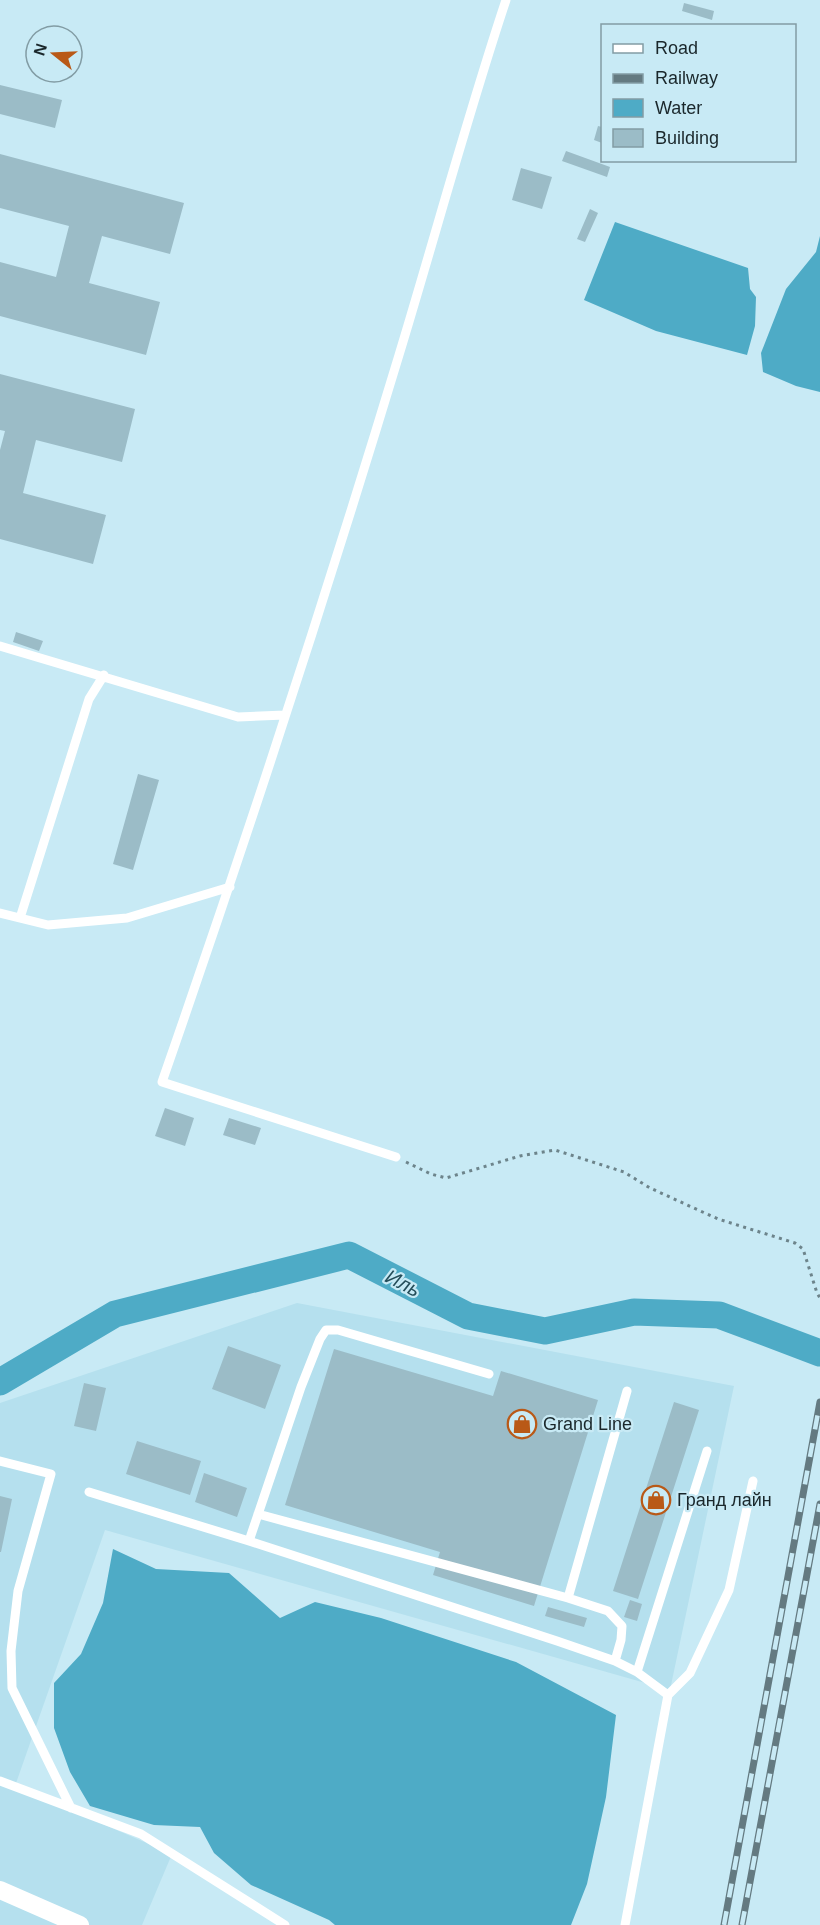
<svg xmlns="http://www.w3.org/2000/svg" width="820" height="1925" font-family="Helvetica,sans-serif">
<style>
.built{fill:#b5e0ee}
.water{fill:#4eabc6}
.lines{fill:none;stroke-linecap:round;stroke-linejoin:round}
.river{stroke:#4eabc6;stroke-width:27}
.building{fill:#9bbcc7}
.path{stroke:#6d848b;stroke-width:3;stroke-dasharray:3 4.5;stroke-linecap:butt}
.service{stroke:#fff;stroke-width:9}
.minor{stroke:#fff;stroke-width:18}
.rail-casing{stroke:#647a81;stroke-width:7}
.rail{stroke:#c8eaf5;stroke-width:4.5;stroke-dasharray:14;stroke-linecap:butt}
.labels{text-anchor:middle;dominant-baseline:central;stroke-width:4.5;stroke-linejoin:round;paint-order:stroke}
.poi-label{font-size:18px;fill:#1a272b;stroke:#c8eaf5;text-anchor:start}
.water-label{font-size:20px;font-style:italic;fill:#244d59;stroke:#c8eaf5}
</style>
<rect width="100%" height="100%" fill="#c8eaf5"/>
<!-- built -->
<path class="built" d="M297 1303 734 1386 670 1690 105 1530 15 1786 172 1854 142 1925H0V1403Z"/>
<!-- water -->
<path class="water" d="M615 222 748 268 750 289 756 297 755 326 747 355 656 331 584 300Z
M820 236V392L796 386 763 372 761 353 786 289 816 252Z
M113 1549 156 1569 229 1573 280 1618 315 1602 381 1618 516 1662 616 1715 606 1797 587 1884 571 1925H335L329 1920 251 1885 214 1853 200 1827 154 1825 90 1806 70 1772 54 1728V1683L81 1654 103 1603Z"/>
<g class="lines">
<!-- river -->
<path class="river" d="M0 1382 115 1314 349 1255 468 1316 545 1331 634 1312 719 1315 820 1353"/>
</g>
<!-- building -->
<path class="building" d="M684 3 714 11 712 20 682 11Z
M0 85 62 100 55 128 0 114Z
M598 126 602 127V143L594 140Z
M566 151 610 167 607 177 562 161Z
M0 154 184 203 170 254 102 236 89 283 160 302 146 355 0 316V262L56 277 69 226 0 208Z
M521 168 552 177 542 209 512 200Z
M590 209 598 213 585 242 577 239Z
M0 374 135 409 122 462 36 440 23 493 106 515 93 564 0 539V450L5 431 0 430Z
M16 632 43 641 39 651 13 642Z
M138 774 159 780 133 870 113 864Z
M165 1108 194 1118 185 1146 155 1136Z
M229 1118 261 1128 255 1145 223 1135Z
M228 1346 281 1365 265 1409 212 1389Z
M334 1349 493 1396 501 1371 598 1400 534 1606 433 1575 440 1552 285 1505Z
M84 1383 106 1388 96 1431 74 1426Z
M674 1402 699 1410 638 1599 613 1591Z
M137 1441 201 1461 190 1495 126 1474Z
M204 1473 247 1488 237 1517 195 1502Z
M0 1496 12 1499 1 1552H0Z
M630 1600 642 1604 637 1621 624 1617Z
M548 1607 587 1618 584 1627 545 1616Z"/>
<g class="lines">
<!-- path -->
<path class="path" d="M406 1162 431 1174 446 1178 520 1156 555 1150 624 1172 650 1188 718 1219 795 1243 803 1249 817 1293 820 1298"/>
<!-- service -->
<path class="service" d="M0 646 238 717 285 715
M0 913 48 925 127 918 230 887
M20 918 89 699 104 675
M396 1157 162 1082C246 841 325 599 399 355 435 237 467 117 506 0
M0 1461 51 1474 18 1591 11 1651 12 1688 71 1808
M89 1492 249 1541 557 1641 615 1661 637 1672 668 1695 625 1925
M258 1514 568 1598 627 1391
M249 1541 301 1387 320 1339 326 1330H338L489 1374
M568 1598 608 1611 622 1626 621 1640 615 1661
M637 1672 707 1451
M668 1695 690 1673 729 1590 753 1481
M0 1781 141 1834 285 1925"/>
<!-- minor -->
<path class="minor" d="M0 1890 80 1925"/>
<!-- rail casing -->
<g class="rail-casing">
<path id="rail" d="M724 1925 820 1402
M742 1925 820 1504"/>
</g>
<!-- rail -->
<use href="#rail" class="rail"/>
</g>
<!-- icons -->
<defs>
<g id="shop-ring" transform="scale(1.5)"><circle r="9.5" fill="#c8eaf5" stroke="#b95917" stroke-width="1.5"/><path d="M-5-2.5h2.3a2.7 3.5 0 0 1 5.4 0H5L5.5 6h-11ZM-1.5-2.5h3a1.5 2.3 0 0 0-3 0Z" fill="#b95917"/></g>
</defs>
<g fill-rule="evenodd">
<use href="#shop-ring" x="522" y="1424"/>
<use href="#shop-ring" x="656" y="1500"/>
</g>
<g class="labels">
<!-- poi labels -->
<g class="poi-label">
<text x="543" y="1424">Grand Line</text>
<text x="677" y="1500">Гранд лайн</text>
</g>
<!-- water labels -->
<g class="water-label">
<text transform="translate(403 1283) rotate(27)">Иль</text>
</g>
</g>
<!-- legend -->
<rect x="601" y="24" width="195" height="138" fill="#c8eaf5" stroke="#829ca4" stroke-width="1.5"/>
<rect x="613" y="44" width="30" height="9" fill="#ffffff" stroke="#829ca4" stroke-width="1.5"/>
<text x="655" y="54" font-size="18" fill="#1a272b">Road</text>
<rect x="613" y="74" width="30" height="9" fill="#647a81" stroke="#829ca4" stroke-width="1.5"/>
<text x="655" y="84" font-size="18" fill="#1a272b">Railway</text>
<rect x="613" y="99" width="30" height="18" fill="#4eabc6" stroke="#829ca4" stroke-width="1.5"/>
<text x="655" y="114" font-size="18" fill="#1a272b">Water</text>
<rect x="613" y="129" width="30" height="18" fill="#9bbcc7" stroke="#829ca4" stroke-width="1.5"/>
<text x="655" y="144" font-size="18" fill="#1a272b">Building</text>
<!-- north arrow -->
<g transform="translate(54 54) rotate(288)"><circle r="28" fill="#c8eaf5" stroke="#829ca4" stroke-width="1.5"/>
<path d="M0-4.5L10 22L0 15L-10 22Z" fill="#b95917"/>
<text y="-9" font-size="16" font-weight="bold" text-anchor="middle" fill="#1a272b">N</text>
</g>
</svg>
